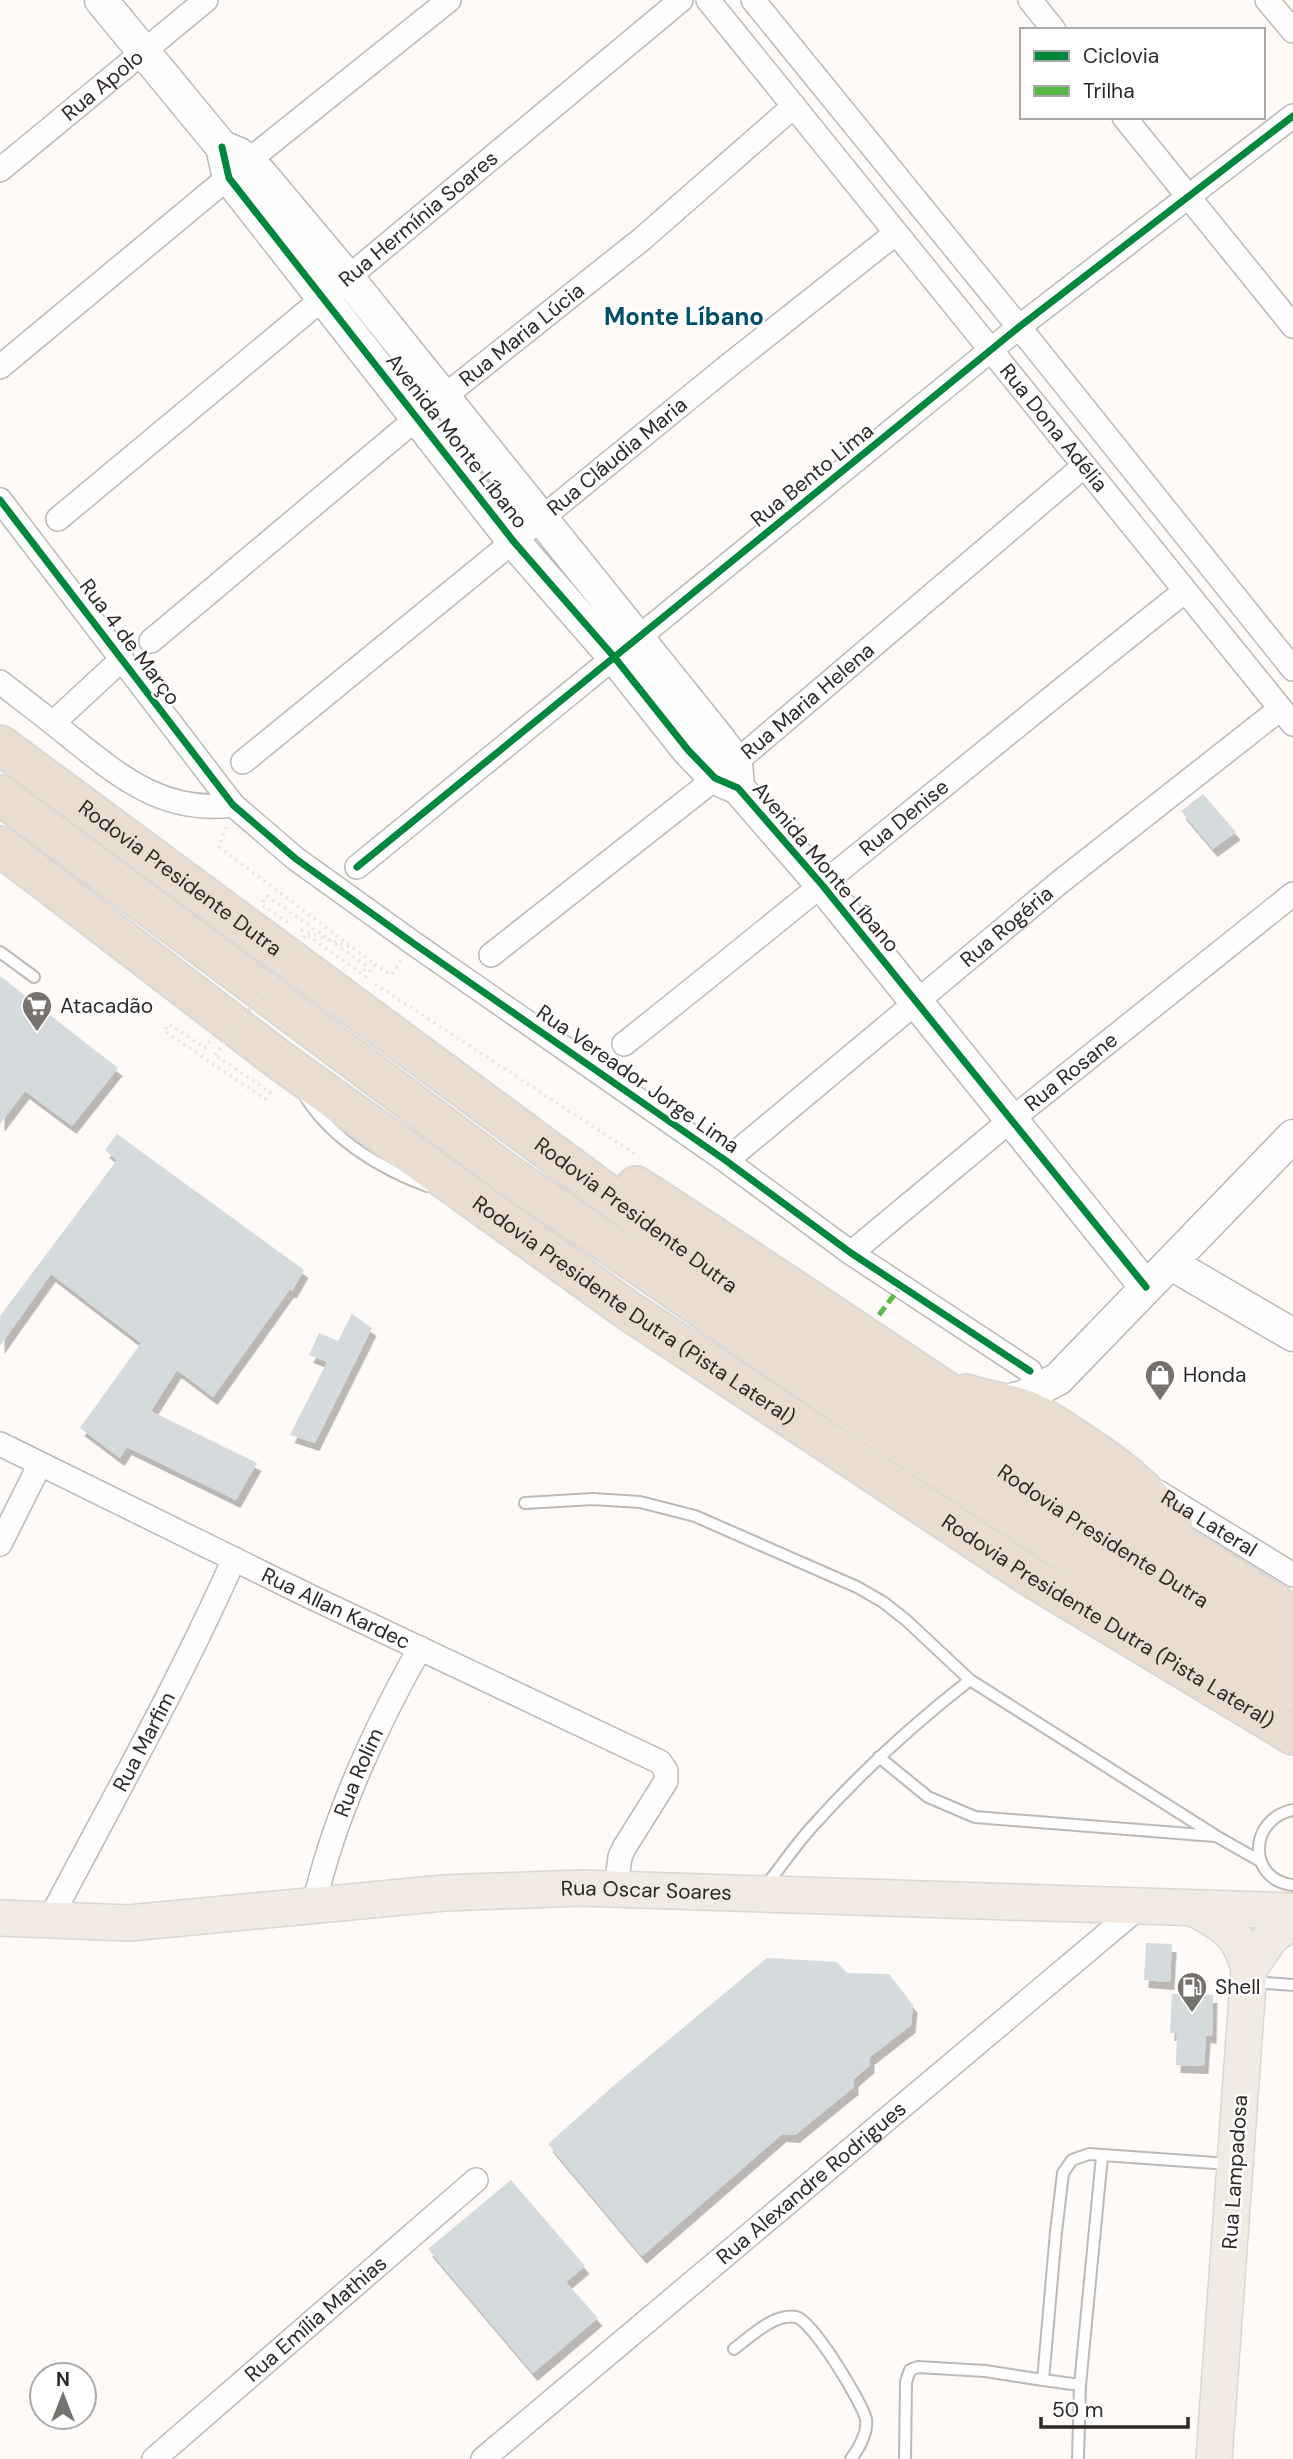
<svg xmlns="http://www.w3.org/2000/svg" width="1293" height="2459" font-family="'DM Sans',sans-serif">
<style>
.building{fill:#d5dadc;filter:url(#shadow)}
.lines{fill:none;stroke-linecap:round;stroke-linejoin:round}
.lane-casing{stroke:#bcb9b6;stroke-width:14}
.street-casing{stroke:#bcb9b6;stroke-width:26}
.secondary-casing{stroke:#bcb9b6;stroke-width:35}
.primary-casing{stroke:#d9d7d4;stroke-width:38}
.highway-casing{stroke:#d9d7d4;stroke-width:42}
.path{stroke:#e6e5e3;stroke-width:3.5;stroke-dasharray:2 5;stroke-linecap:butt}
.lane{stroke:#fffefe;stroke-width:10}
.street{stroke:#fffefe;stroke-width:23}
.secondary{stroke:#fffefe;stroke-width:32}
.primary{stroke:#f1ebe3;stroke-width:35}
.highway{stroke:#e9ddd2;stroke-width:38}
.path-bridge{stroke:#e6e5e3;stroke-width:3.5;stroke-dasharray:2 5;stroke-linecap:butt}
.quiet{stroke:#58b947;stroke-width:5;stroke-dasharray:10 5;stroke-linecap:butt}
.cycleway-casing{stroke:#fff;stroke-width:11}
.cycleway{stroke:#00873e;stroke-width:7}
.labels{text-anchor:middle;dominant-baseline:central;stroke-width:5;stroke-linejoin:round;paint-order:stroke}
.street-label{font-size:21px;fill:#2e2925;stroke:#fff}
.poi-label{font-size:21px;fill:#2e2925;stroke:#fff;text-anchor:start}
.quarter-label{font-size:24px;font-weight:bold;fill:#004f6a;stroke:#fff}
</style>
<defs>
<filter id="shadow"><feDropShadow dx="4.5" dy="8" stdDeviation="0" flood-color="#0004"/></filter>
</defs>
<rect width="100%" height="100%" fill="#fdfaf7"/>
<!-- building -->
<path class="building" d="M1203 794 1236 832 1213 849 1181 811Z
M0 976 118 1068 72 1126 25 1091 0 1124Z
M117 1134 304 1270 292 1291 290 1289 213 1397 177 1370 151 1411 257 1463 236 1500 127 1447 120 1458 80 1428 141 1343 51 1274 0 1346V1316L117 1160 105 1150Z
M352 1314 372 1328 315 1443 290 1435 327 1362 309 1355 319 1333 338 1341Z
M1146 1943 1172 1944 1170 1982 1144 1980Z
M767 1958 837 1962 847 1973 889 1974 913 2005 911 2025 870 2057V2065L854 2079V2087L795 2135 782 2134 642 2256 548 2144 611 2088Z
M1172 1994 1213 1995 1212 2036 1206 2035 1204 2066 1176 2065 1177 2033H1170Z
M511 2180 585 2266 566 2282 598 2318 533 2373 428 2249Z"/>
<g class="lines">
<!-- lane casing -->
<g class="lane-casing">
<path id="lane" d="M0 952 34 977
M306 1098C333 1140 381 1169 427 1186
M525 1503 593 1499 640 1502 695 1516 857 1587 883 1602 906 1620 970 1680
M879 1757 928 1797 975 1817 1215 1836
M1293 1810C1248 1819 1247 1880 1293 1885
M764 1888C780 1868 794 1847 811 1828 859 1774 912 1725 970 1680L1216 1836 1260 1861
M1251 1982 1293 1985
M734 2349C750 2337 774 2313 796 2317 812 2320 862 2402 866 2419 868 2433 859 2448 851 2459
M1043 2380 1080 2385
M905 2459 906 2382 910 2370 918 2367 985 2371 1043 2380 1056 2232 1063 2173 1072 2160 1089 2154 1229 2164
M1078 2459 1080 2385 1102 2156"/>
</g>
<!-- street casing -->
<g class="street-casing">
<g id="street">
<path id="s1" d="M708 0 1293 724"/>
<path d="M753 0 1019 327 1293 669"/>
<path d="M1030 0 1054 30"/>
<path d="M1267 0 1293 31"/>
<path d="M1124 117 1293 326"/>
<path id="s2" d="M0 170 206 0"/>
<path d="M0 367 248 161 449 0"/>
<path d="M0 500 233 805 296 859 413 943 725 1160 851 1253 1030 1371"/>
<path id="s3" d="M58 519 681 0"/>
<path id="s4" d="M151 641 417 418 642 239 794 106"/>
<path d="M0 682C23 700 46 717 69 736 120 777 164 814 233 805"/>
<path d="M53 723 121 660"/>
<path id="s5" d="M243 762 728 366 896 233"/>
<path d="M357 867 1019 327 1293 116"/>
<path id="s6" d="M491 955 736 762 1084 466"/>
<path id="s7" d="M624 1044C812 895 997 740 1185 591"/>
<path id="s8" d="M738 1151 1060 882 1280 709"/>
<path id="s9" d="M851 1253 1012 1119 1293 894"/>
<path id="s10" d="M0 1444 309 1596 660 1762 666 1771V1781L624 1848 620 1857 616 1888"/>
<path id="s11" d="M1158 1492 1293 1575"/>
<path d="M0 1544 40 1464"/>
<path id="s12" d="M314 1905C334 1816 375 1728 420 1648"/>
<path id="s13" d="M49 1921C112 1801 179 1683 234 1559"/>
<path id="s14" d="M154 2459 476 2180"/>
<path id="s15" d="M483 2459 1138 1908"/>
</g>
</g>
<!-- secondary casing -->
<g class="secondary-casing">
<path id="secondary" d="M101 0 222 147 239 154 260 173 348 278 718 738 736 762 738 788
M222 147 229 178 514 542 615 658 688 750 715 778 738 788 823 886 1146 1287
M1170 1263 1293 1335
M1001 1402 1023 1397 1058 1379 1293 1136"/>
</g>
<!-- primary casing -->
<g class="primary-casing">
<g id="primary">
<path d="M1195 1909C1227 1926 1239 1933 1249 1969L1214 2459"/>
<path id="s16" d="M0 1918 129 1923 444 1893 580 1888 1293 1911"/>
<path d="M1249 1969 1270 1938 1293 1920"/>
</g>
</g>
<!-- highway casing -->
<g class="highway-casing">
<g id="highway">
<path id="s17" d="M0 745 744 1295 1073 1519 1293 1657"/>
<path d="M0 795 507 1174 860 1417 1093 1570 1293 1692"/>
<path id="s18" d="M0 846 278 1059 629 1311 1028 1575 1293 1735"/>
<path d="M636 1186C856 1328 1070 1479 1293 1615"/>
<path d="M966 1394C986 1401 1008 1402 1029 1411 1047 1419 1063 1431 1080 1442 1119 1468 1145 1487 1173 1525"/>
</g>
</g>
<!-- path -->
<path class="path" d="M226 827 219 847 375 964 365 978
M301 930 350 947
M375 964 391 975 403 958
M375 984 638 1156
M210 1041 205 1048 169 1024 164 1031 265 1099 270 1092 215 1055"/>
<!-- lane -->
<use href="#lane" class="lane"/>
<!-- street -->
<use href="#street" class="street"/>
<!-- secondary -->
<use href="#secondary" class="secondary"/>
<!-- primary -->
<use href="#primary" class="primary"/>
<!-- highway -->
<use href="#highway" class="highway"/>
<!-- path-bridge -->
<path class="path-bridge" d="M215 1055 306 934 362 974 367 966 267 896 261 904 288 923"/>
<!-- quiet -->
<path class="quiet" d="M879 1315 901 1286"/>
<!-- cycleway casing -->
<g class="cycleway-casing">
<path id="cycleway" d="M222 147 229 178 514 542 615 658 688 750 715 778 738 788 823 886 1146 1287
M0 500 233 805 296 859 413 943 725 1160 851 1253 1030 1371
M357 867 1019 327 1293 116"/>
</g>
<!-- cycleway -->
<use href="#cycleway" class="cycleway"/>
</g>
<!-- icons -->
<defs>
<g id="supermarket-pin" transform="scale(1.575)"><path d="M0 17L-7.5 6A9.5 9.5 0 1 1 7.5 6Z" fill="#76726e" stroke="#fff"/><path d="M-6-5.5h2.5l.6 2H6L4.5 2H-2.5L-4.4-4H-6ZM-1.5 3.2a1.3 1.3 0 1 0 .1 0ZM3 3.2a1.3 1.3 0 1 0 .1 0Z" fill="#fff"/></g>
<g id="shop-pin" transform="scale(1.575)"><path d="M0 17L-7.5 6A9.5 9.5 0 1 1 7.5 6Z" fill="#76726e" stroke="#fff"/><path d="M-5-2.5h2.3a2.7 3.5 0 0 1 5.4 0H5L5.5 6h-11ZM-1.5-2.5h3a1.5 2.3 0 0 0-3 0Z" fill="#fff"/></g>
<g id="fuel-pin" transform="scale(1.575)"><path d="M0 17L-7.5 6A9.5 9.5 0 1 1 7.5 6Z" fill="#76726e" stroke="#fff"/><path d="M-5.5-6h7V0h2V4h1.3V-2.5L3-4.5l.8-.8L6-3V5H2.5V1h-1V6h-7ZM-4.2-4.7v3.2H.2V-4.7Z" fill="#fff"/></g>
</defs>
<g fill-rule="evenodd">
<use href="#supermarket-pin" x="37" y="1006"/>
<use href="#shop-pin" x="1160" y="1375"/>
<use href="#fuel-pin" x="1192" y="1987"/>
</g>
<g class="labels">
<!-- street labels -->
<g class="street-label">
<text stroke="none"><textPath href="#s2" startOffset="133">Rua Apolo</textPath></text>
<text stroke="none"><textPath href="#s3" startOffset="469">Rua Hermínia Soares</textPath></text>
<text stroke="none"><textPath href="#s4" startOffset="481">Rua Maria Lúcia</textPath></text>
<text stroke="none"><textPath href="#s1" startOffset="550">Rua Dona Adélia</textPath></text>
<text transform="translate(457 441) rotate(52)">Avenida Monte Líbano</text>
<text stroke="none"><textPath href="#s5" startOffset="483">Rua Cláudia Maria</textPath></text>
<text transform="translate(812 475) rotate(-39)">Rua Bento Lima</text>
<text transform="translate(130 642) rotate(53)">Rua 4 de Março</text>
<text stroke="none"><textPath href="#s6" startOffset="406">Rua Maria Helena</textPath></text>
<text stroke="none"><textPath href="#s7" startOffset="360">Rua Denise</textPath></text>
<text transform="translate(826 867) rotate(50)">Avenida Monte Líbano</text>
<text stroke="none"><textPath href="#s17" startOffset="224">Rodovia Presidente Dutra</textPath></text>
<text stroke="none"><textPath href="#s8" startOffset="350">Rua Rogéria</textPath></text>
<text stroke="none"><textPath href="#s9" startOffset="285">Rua Rosane</textPath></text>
<text transform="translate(638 1079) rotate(35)">Rua Vereador Jorge Lima</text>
<text stroke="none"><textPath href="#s17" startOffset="791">Rodovia Presidente Dutra</textPath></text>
<text stroke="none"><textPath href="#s18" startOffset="786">Rodovia Presidente Dutra (Pista Lateral)</textPath></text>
<text stroke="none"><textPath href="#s11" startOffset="60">Rua Lateral</textPath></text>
<text stroke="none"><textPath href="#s17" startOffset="1358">Rodovia Presidente Dutra</textPath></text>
<text stroke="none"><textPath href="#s10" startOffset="374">Rua Allan Kardec</textPath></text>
<text stroke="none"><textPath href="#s18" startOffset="1353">Rodovia Presidente Dutra (Pista Lateral)</textPath></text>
<text stroke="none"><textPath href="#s13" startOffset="203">Rua Marfim</textPath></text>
<text stroke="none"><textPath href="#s12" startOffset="140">Rua Rolim</textPath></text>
<text stroke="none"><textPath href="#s16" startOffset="648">Rua Oscar Soares</textPath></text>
<text transform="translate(1235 2172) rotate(-86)">Rua Lampadosa</text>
<text stroke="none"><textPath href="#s15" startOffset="429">Rua Alexandre Rodrigues</textPath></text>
<text stroke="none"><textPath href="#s14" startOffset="214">Rua Emília Mathias</textPath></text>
</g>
<!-- poi labels -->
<g class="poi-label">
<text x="60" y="1006">Atacadão</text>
<text x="1183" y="1375">Honda</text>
<text x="1215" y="1987">Shell</text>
</g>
<!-- quarter labels -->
<g class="quarter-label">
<text x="684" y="316">Monte Líbano</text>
</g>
</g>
<!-- legend -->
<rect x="1020" y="28" width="245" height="91" fill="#ffffff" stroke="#aba9a8" stroke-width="2"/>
<rect x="1034" y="51" width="35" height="10" fill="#00873e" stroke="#aba9a8" stroke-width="2"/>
<text x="1083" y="63" font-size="21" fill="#2e2925">Ciclovia</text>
<rect x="1034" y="86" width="35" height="10" fill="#58b947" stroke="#aba9a8" stroke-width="2"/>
<text x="1083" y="98" font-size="21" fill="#2e2925">Trilha</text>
<!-- north arrow -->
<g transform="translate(63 2396)"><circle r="33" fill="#ffffff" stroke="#aba9a8" stroke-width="2"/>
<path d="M0-5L12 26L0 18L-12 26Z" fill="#76726e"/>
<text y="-10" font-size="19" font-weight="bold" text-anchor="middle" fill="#2e2925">N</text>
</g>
<!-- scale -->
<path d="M1041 2417v10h147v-10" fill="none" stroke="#2e2925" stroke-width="3.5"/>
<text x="1052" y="2417" font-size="21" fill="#2e2925" stroke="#ffffff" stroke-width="5" paint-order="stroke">50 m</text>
</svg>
